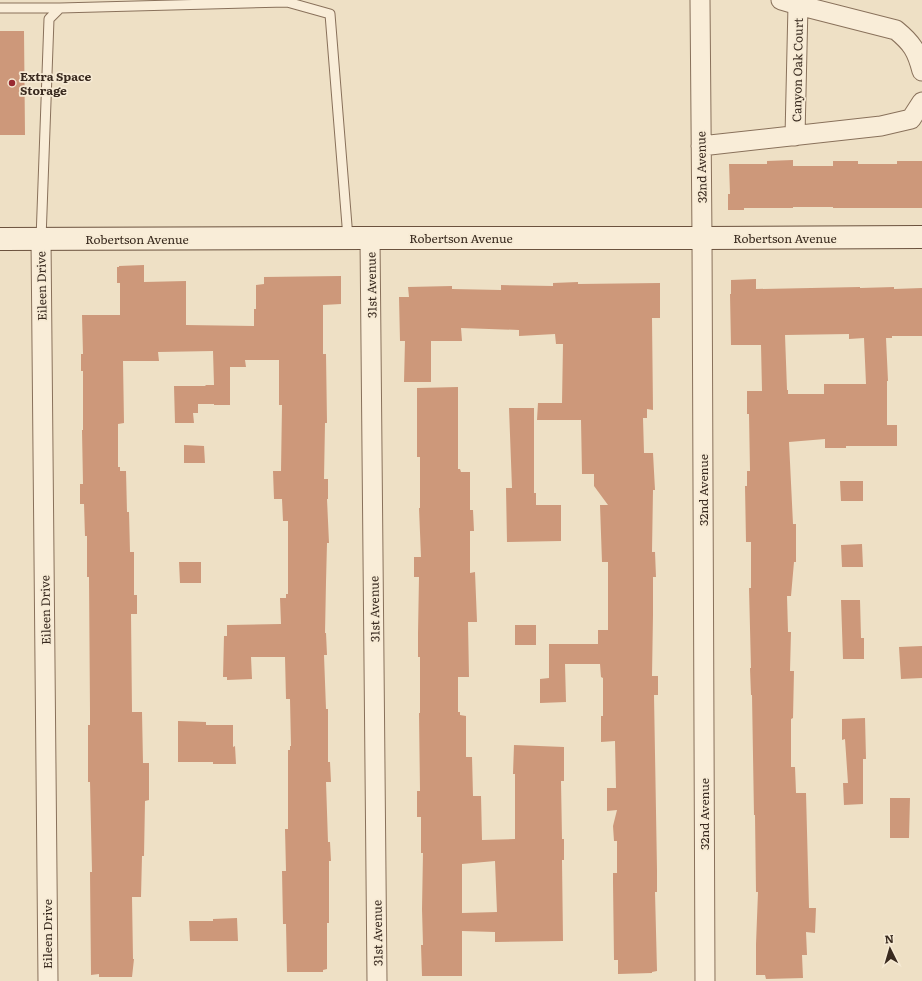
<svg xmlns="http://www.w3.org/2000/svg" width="922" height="981" font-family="Literata,serif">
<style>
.building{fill:#cd987a;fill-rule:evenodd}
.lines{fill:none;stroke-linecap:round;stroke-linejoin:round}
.lane-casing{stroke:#89715b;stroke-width:11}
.street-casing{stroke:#89715b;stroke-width:21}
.secondary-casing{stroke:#6b523e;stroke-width:24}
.lane{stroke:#f9edd8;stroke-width:9}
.street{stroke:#f9edd8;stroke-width:19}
.secondary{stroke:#f9edd8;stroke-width:22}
.poi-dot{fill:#992a31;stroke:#f6ead4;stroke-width:1.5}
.labels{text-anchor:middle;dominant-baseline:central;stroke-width:3.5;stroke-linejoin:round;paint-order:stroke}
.street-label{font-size:12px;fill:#392a1f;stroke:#f6ead4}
.poi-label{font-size:12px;font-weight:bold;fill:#392a1f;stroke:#f6ead4;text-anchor:start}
</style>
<rect width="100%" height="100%" fill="#eee0c5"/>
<!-- building -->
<path class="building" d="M0 31H24L25 135H0Z
M793 160V166H833V161H858V164H897V161H922V208H833V207H793V208H744V210H728V194H730L729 164H767V161Z
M144 265V282L186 281V325L254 326V309H256V285L264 284V277L341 276V304L323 305V354H326L327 423H325L324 479H328V499H327L329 543H327L326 582 325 633H326L327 655H324L326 709H328V762H330L331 782H326L328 842H330L331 861H329V923H327V969L323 970V972H287L286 924H283L282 871H286L285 829H288V750H290V746H291L290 699H286L285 657H251L252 679 227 680V677H223L224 636H227V625L281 624 280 598H286V594H288V521H283L282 499H274L273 471H281L282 405H279V360H245L246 367H230V405H214V404H198V413H193L194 423H175L174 386H206L205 385H214L213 351 158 352 159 361H123L124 423 118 424V467H120V471H126L127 512H129L130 552H134V595H137V614H131L132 712H142L143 763H149V800L145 801 144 856H142L141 897H132L133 959H134L132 977H99V974L91 975 90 872H92L90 782H88V725H90V712L89 577H87V536H85L84 504H80V484H83L82 430H83V371H81V354H83L82 315H120V283H117V267H119V266Z
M756 279V289L860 287V288L894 287V289L922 288V336H892V338H886L888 381H887V425H897V446H846V448H825V439L789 442 793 524H796V562H794L791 596H787L788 632H791L790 671H794L793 718 791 719V767H795L796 793H806L809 908H816L815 933 806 932 807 955H802L803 978 766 979 765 975H756V944L758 892H756L755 815H754L752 695H751L750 668H751L749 588H751V542H746L745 486H747V471H750L749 414H747V391H762L761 345H731L730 294H731V280ZM849 334V339L864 338 866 384H824V394H788V390H787L785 335Z
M578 282V284L660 283V318H652L653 410 647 409V418H643L644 453H653L655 490H653L652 552H655L656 577H653V615L652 676H658V695H654L657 870V892H655L657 971 652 972V973L618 974V960H614L613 882V873H617V841H614L613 826 617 810 607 811V788H616L615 741 601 742V716H603V678L601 677 600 664H565L566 702 540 703V679L549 678V644H598V630H608V562H602L600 505H608L594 486V474H582L581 420H537L538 403H562L563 344H556L555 334 519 336V330L461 328 462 341H431V382H404L405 341H400L399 297H409L408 287 452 286V289L501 290V285L553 286V283Z
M458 387V469H460L461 472H470V510H473L474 531H470V573L475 572 477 622H468L469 677H458V712H460V715L466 716V757H472L473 796H481L482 840 515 839V774H513L514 745 564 747V781H561L562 839H564V860H562L563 941 495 942V932L462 931V976H422L421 945H423L422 909 423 853H421V817H417V791H420L419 713H420V657H418V633L419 577H414V557H421L419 508H420V457H417V388ZM495 861 497 912 462 913V864Z
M509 408H534V493H536V505H561V541L507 542 506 488H512Z
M184 445 204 446 205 463H184Z
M840 481H863V501H841Z
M862 544 863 567H842L841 545Z
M179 562H201V583H180Z
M841 600H860L861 638H864V659H843Z
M515 625H536V645H515Z
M922 646V678L901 679 899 647Z
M865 718 866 759H863V804L844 805 843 783H848L845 739 842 740V719Z
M178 721 206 722V725H233V747L235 746 236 764H213V762H178Z
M890 798H910L909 838H890Z
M237 918 238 941H190L189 921H213V919Z"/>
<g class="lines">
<!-- lane casing -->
<g class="lane-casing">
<path id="lane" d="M0 8H60
M41 239 49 19 60 8 287 2 330 14 348 238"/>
</g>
<!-- street casing -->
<g class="street-casing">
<path id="street" d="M700 0 702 238 705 981
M781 0 798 5
M795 136 798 5 896 30C912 43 917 51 922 71
M701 146 881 126 911 119 922 102
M370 238 377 981
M41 239 48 981"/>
</g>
<!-- secondary casing -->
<g class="secondary-casing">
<path id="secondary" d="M0 239 370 238H702L922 237"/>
</g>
<!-- lane -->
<use href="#lane" class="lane"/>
<!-- street -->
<use href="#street" class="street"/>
<!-- secondary -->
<use href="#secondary" class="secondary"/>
</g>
<!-- markers -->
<circle class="poi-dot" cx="12" cy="83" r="4"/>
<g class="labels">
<!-- street labels -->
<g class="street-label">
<text transform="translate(797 70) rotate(-89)">Canyon Oak Court</text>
<text transform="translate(701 167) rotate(-91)">32nd Avenue</text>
<text x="461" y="238">Robertson Avenue</text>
<text x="785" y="238">Robertson Avenue</text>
<text x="137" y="239">Robertson Avenue</text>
<text transform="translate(371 285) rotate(-91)">31st Avenue</text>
<text transform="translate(41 286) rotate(-91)">Eileen Drive</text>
<text transform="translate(703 490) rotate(-90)">32nd Avenue</text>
<text transform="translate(374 609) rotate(-91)">31st Avenue</text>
<text transform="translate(45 610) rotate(-91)">Eileen Drive</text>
<text transform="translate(704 814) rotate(-90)">32nd Avenue</text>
<text transform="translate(377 933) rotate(-91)">31st Avenue</text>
<text transform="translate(47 934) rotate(-90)">Eileen Drive</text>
</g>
<!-- poi labels -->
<g class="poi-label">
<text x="20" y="76">Extra Space<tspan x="20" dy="14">Storage</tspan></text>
</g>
</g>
<!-- north arrow -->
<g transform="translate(890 949) rotate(355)" stroke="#f6ead4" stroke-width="3" paint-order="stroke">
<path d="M0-3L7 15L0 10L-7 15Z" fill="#392a1f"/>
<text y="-6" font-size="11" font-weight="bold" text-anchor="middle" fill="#392a1f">N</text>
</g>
</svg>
